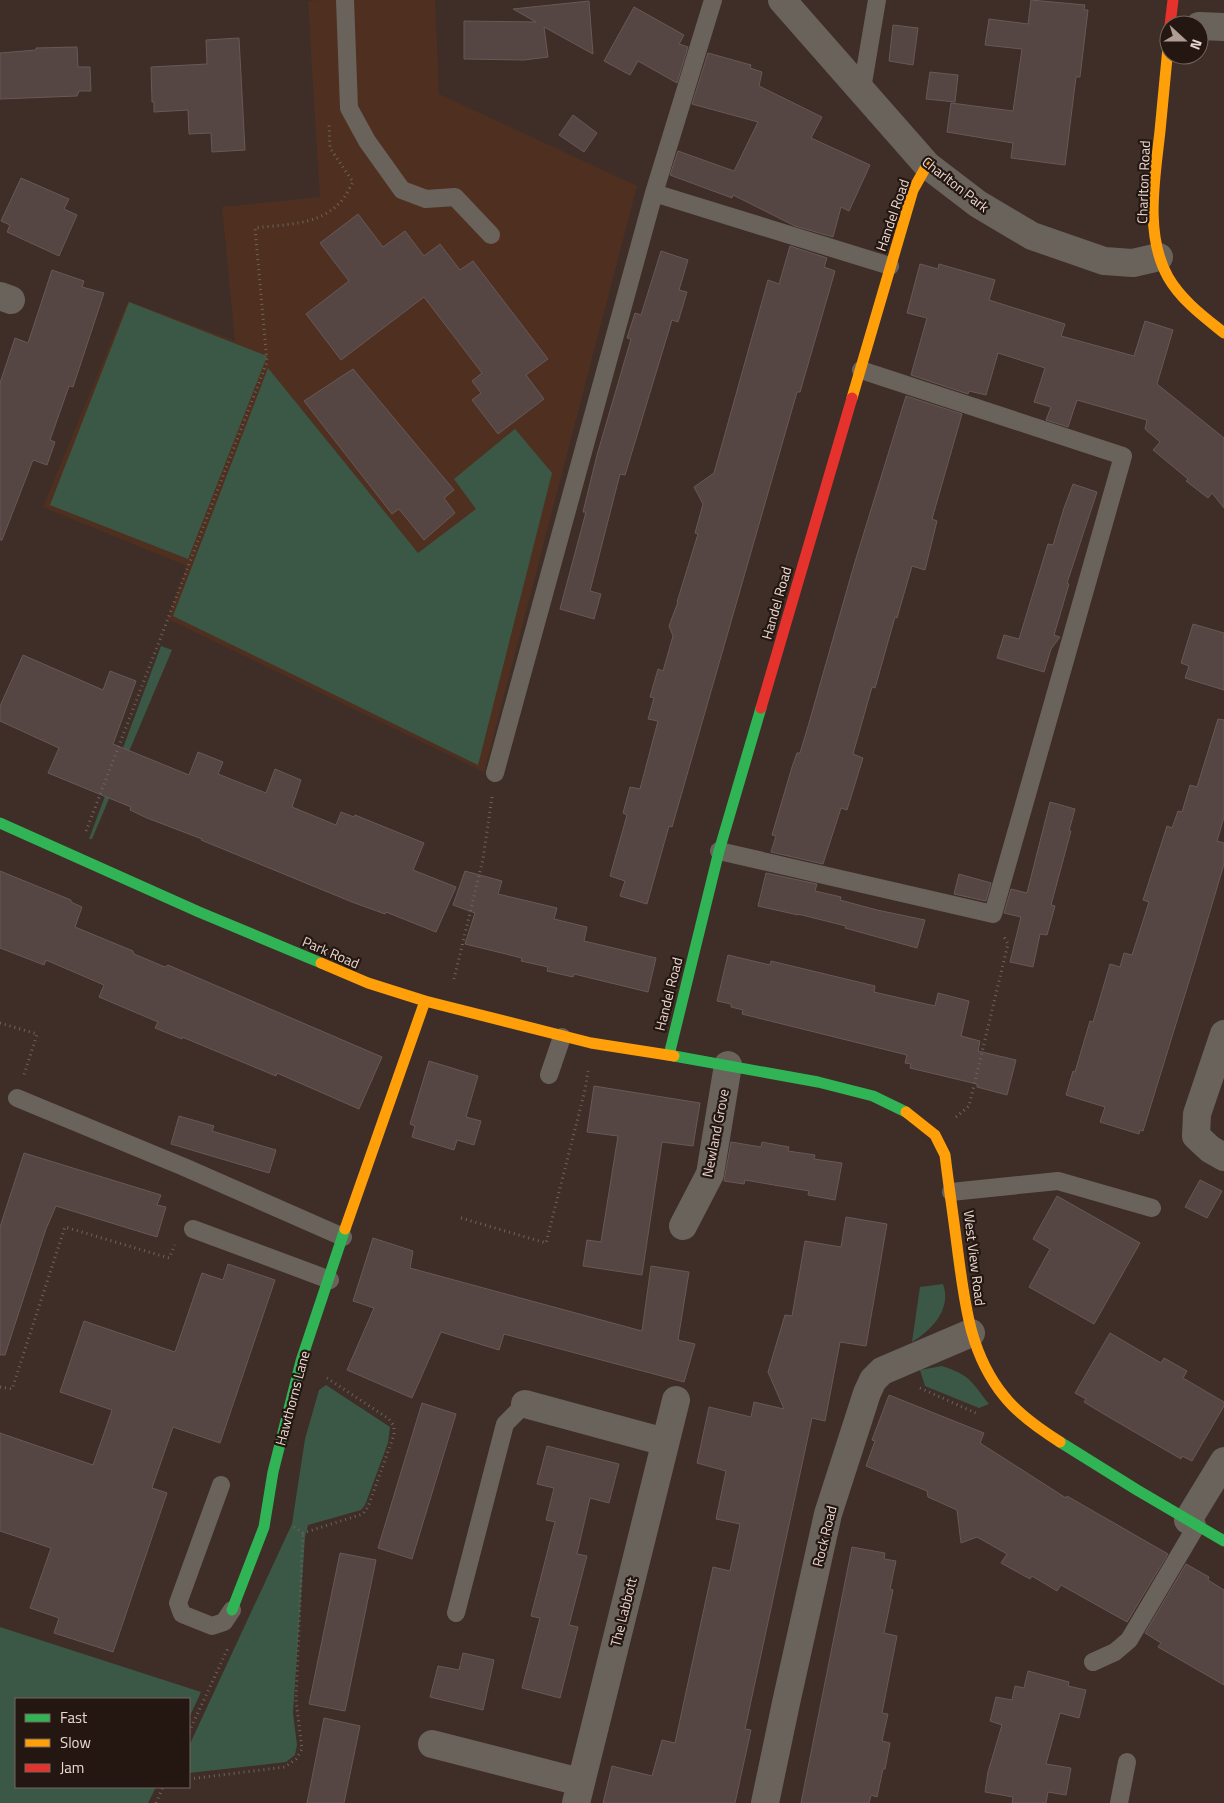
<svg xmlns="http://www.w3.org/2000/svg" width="1224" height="1803" font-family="'Titillium Web',sans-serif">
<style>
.built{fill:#4f3020}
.green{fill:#3b5846}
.building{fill:#554543;stroke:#675958}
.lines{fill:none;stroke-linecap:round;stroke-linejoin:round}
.path{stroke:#6c645e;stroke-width:3;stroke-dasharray:1 4;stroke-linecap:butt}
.lane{stroke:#6a635c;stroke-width:18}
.street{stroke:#6a635c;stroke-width:28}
.fast{stroke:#30b455;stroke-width:11}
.slow{stroke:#ff9f0a;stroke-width:11}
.jam{stroke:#e5322d;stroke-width:11}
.labels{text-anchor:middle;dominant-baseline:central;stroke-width:4.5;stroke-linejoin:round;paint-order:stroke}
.street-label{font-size:14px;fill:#ebd8d0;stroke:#241712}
</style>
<rect width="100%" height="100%" fill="#3e2e27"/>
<!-- built -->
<path class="built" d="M319 0H435L439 94 637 186 484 772 168 619 187 566 43 507 128 301 235 341 222 207 320 197 308 1Z"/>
<!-- green -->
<path class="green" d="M129 302 267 356 188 559 50 505Z
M268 368 418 553 476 509 454 479 515 429 552 473 478 765 173 616Z
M161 646 172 650 92 839H89Z
M943 1284C952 1309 932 1330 912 1342L920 1287Z
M942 1366C970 1375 971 1381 989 1404L979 1408 925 1386 920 1370Z
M326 1385 390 1427 388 1443 365 1505 361 1510 308 1525 305 1537 293 1713 297 1745 295 1755 286 1762 189 1773V1746L292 1524 305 1439 319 1390Z
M0 1627 201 1692 189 1718V1699H16V1787H156L148 1803H0Z"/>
<!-- building -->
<path class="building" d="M1031 0 1085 5 1084 10H1088L1080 77H1076L1065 165 1011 158 1013 143 947 132 951 103 1013 111 1022 49 985 45 989 19 1028 24Z
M589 1 593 54 544 27 548 57 524 60 464 59V21L536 22 513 9Z
M634 7 684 35 679 44 688 47 677 83 638 61 630 75 604 61Z
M893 25 918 28 913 65 889 61Z
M239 38 245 150 212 152 211 133 189 134 188 110 154 112V102H152L151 67 207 64 206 40Z
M77 47 78 67H90L91 91H79L77 96 0 99V53L36 50V48Z
M708 53 751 65 750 68 762 72 759 86 822 117 811 138 870 165 849 211 841 207 833 237 795 226 733 195 732 198 670 175 678 151 734 171 758 122 692 104Z
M930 72 958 75 955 102 926 99Z
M573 115 597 133 584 152 559 135Z
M21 178 69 199 64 209 77 215 59 256 7 232 10 225 1 221Z
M358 214 383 247 405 231 424 256 440 244 460 270 473 261 548 359 526 375 544 399 498 434 472 400 481 393 472 381 482 373 424 297 341 360 306 314 349 281 320 243Z
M790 246 827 258 824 267 835 271 800 392H797L672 827 669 826 647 904 620 896 625 881 610 876 627 815 623 813 630 787 640 789 658 721 648 719 654 698 650 697 658 669 663 671 673 636 669 626 678 602H677L698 534 695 533 703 504 694 487 714 473 768 280 779 284Z
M661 251 688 260 679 290 687 292 678 322 672 320 625 475 620 474 590 591 601 594 594 619 560 609 586 512H583L597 455 631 339 627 338 635 313 641 315Z
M920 264 938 269 939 264 995 280 989 300 1065 324 1061 336 1134 356 1145 321 1173 330 1157 384 1224 438V508L1212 493 1208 498 1186 481 1188 479 1153 450 1160 442 1145 429 1147 420 1077 400 1068 427 1046 420 1051 407 1034 402 1045 368 998 353 986 395 969 391 968 394 911 375 927 318 907 313Z
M52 270 84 281 82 287 104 293 73 387 69 386 50 440 55 442 47 465 33 460 2 540H0V383L15 338 28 343Z
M353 369 454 490 444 498 455 513 424 540 399 509 392 514 304 401Z
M906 396 962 414 932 519 937 521 925 570 912 566 897 618 895 617 875 688 872 687 853 754 863 758 847 810 841 808 823 864 771 852 776 836 772 835 792 767 797 753H800L809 723 854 565Z
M1073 484 1097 492 1067 583 1069 584 1054 635 1060 637 1051 649 1044 672 997 658 1004 635 1019 639 1048 544 1053 545 1064 508Z
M1193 624 1224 633V690L1185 678 1189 666 1181 663Z
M23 655 103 690 110 671 136 681 113 744 189 775 198 752 223 762 218 774 266 793 275 769 301 780 292 807 336 825 341 812 354 817 355 815 424 843 413 870 456 887 436 932 386 912 385 914 352 902 201 840 202 839 147 818 130 810 131 807 48 773 59 748 0 721V706Z
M1218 719 1224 720V817L1217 841 1224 843V864L1195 962 1143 1131 1140 1130 1139 1134 1100 1122 1105 1107 1066 1095 1073 1071 1075 1072 1090 1021 1093 1022 1110 964 1120 967 1124 953 1132 955 1149 902 1143 900 1167 826 1172 828 1178 811 1182 812 1190 785 1197 787Z
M1050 802 1075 809 1069 831H1071L1051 905 1055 906 1047 935 1040 934 1033 967 1010 962 1021 917 1004 913 1011 889 1027 893Z
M0 871 71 900V902L82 907 75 927 133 951 134 954 165 967 168 965 382 1057 359 1109 277 1073 276 1076 182 1037V1039L155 1028 158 1022 99 997 104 985 46 960 44 965 0 948Z
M465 871 502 881 498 894 557 908 554 919 587 927 584 941 656 958 648 992 574 974 573 977 547 971 548 967 521 961 522 958 465 944 475 913 453 905Z
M766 873 817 884 815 891 841 897 840 900 877 910 925 920 917 948 845 928 846 926 798 914V915L758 906Z
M959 874 991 883 986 901 954 894Z
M728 955 770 965 771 961 875 986 874 992 935 1006 938 993 969 1001 961 1036 980 1041 978 1051 1016 1060 1007 1095 977 1087V1084L910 1068 911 1064 905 1063 907 1055 742 1014 743 1010 731 1007V1004L717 1001Z
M429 1061 478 1076 466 1117 481 1121 474 1145 457 1140 454 1150 412 1137 415 1126 410 1124Z
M594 1086 700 1103 693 1146 662 1142 642 1275 583 1266 587 1240 601 1242 618 1136 587 1132Z
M179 1116 214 1126 212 1131 276 1150 269 1173 171 1144Z
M731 1142 761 1147 762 1142 789 1147 788 1151 815 1155 814 1159 842 1163 835 1200 808 1195 809 1191 745 1180 744 1184 724 1181Z
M24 1153 161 1195 157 1205 166 1207 157 1237 56 1206 46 1229 5 1355H0V1227Z
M1200 1180 1222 1191 1207 1218 1185 1207Z
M1057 1196 1140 1243 1094 1324 1029 1287 1050 1249 1033 1239Z
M846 1217 887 1224 866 1346 840 1342 825 1421 812 1418 745 1729 751 1730 735 1803H603L612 1766 652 1776 662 1740 675 1743 713 1567 730 1571 740 1524 716 1519 726 1471 697 1463 709 1407 751 1417 754 1402 784 1409 768 1372 785 1315 792 1316 805 1241 841 1247Z
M373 1238 413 1251 410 1268 642 1331 651 1266 689 1272 678 1340 695 1344 684 1382 504 1334 499 1350 441 1332 412 1398 347 1370 374 1308 353 1301Z
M228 1264 275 1280 220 1443 173 1427 152 1488 167 1493 113 1652 54 1633 59 1618 30 1608 51 1548 0 1531V1433L93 1465 112 1410 60 1392 84 1321 175 1352 202 1273 223 1280Z
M1110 1333 1161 1363 1164 1358 1187 1371 1183 1378 1224 1402V1406L1192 1461 1182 1456 1181 1459 1102 1413 1084 1402 1086 1399 1075 1393Z
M889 1395 984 1433 980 1443 1066 1498 1067 1496 1168 1554 1127 1622 1061 1585 1057 1591 1032 1576 1030 1579 1001 1563 1007 1554 977 1537 961 1543 957 1510 928 1497 927 1491 866 1466 875 1441 872 1440Z
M422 1403 456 1414 412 1559 378 1548Z
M547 1446 619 1464 609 1503 590 1498 577 1554 587 1556 569 1625 578 1627 560 1698 522 1688 540 1618 531 1616 555 1522 546 1520 554 1488 537 1484Z
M852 1547 885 1553 884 1559 896 1561 890 1589 893 1590 884 1633 897 1636 882 1713 888 1714 882 1741 890 1743 885 1769H883L877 1797 871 1795 869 1803H801Z
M340 1553 376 1560 345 1711 309 1704Z
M1186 1564 1209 1577 1208 1580 1224 1590V1685L1158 1647 1161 1643 1145 1633Z
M463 1653 494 1660 483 1710 430 1697 438 1666 459 1670Z
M1028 1671 1069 1682 1068 1686 1086 1690 1079 1718 1060 1713 1046 1764 1071 1768 1066 1795 1048 1792 1046 1803H1012L1013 1797 985 1792 988 1772 1002 1725 990 1721 996 1697 1012 1700 1015 1686 1024 1688Z
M324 1718 360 1726 344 1803H307Z"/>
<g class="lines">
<!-- path -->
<path class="path" d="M86 831 267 362 255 228C285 224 322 226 343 199 347 194 350 187 353 182L330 148 329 123
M454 979 483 859 492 797
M0 1023 37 1034 24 1075
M956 1117 969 1106 1008 944 1003 935
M461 1218 546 1243 585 1090 588 1071
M0 1387 12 1389 65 1227 169 1258 175 1245
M920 1388 978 1414
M294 1527 303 1533 363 1514 368 1507 394 1435V1426L389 1419 327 1378
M189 1732 228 1648
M189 1779 285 1767 296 1759 302 1749 296 1700 303 1533
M156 1803 163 1787"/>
<!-- lane -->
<path class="lane" d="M345 0 349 108 367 141 402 190 426 199 455 197 491 235
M862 89 877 0
M654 193 890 266
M495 773 654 193 713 0
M719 851 993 914 1123 456 861 370
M549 1075 562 1037
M17 1098 184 1167 343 1237
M951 1192 1058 1181 1152 1208
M193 1229 330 1280
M221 1485 178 1603 182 1614 212 1626 224 1622 232 1610
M456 1613 505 1424 525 1404
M1093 1662 1115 1652 1129 1640 1197 1525
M1119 1803 1127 1762"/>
<!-- street -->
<path class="street" d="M782 0 927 165 978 204 1032 236 1104 261 1133 263 1159 257
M1199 26 1224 27
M0 296 11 300
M1224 1034 1197 1114 1196 1136 1210 1149 1224 1157
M683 1226 710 1174 728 1065
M525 1404 665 1442
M1188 1520 1224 1461
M432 1744 580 1782
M576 1803 676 1400
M765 1803 786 1703 828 1514 867 1393 873 1380 882 1371 971 1333"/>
<!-- fast -->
<path class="fast" d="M0 823 199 912 321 963
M669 1055 719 851 761 708
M674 1056 818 1082 873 1096 906 1112
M1060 1442 1137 1490 1224 1541
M232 1610 264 1527 273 1472 301 1361 345 1229"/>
<!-- slow -->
<path class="slow" d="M1169 37C1166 68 1163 100 1160 131 1155 178 1144 234 1168 277 1181 300 1204 317 1224 333
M852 398 913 190 927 165
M321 963 368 983 425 1001 591 1043 674 1056
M906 1112 935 1135 945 1155C949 1188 954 1221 958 1253 965 1305 970 1354 1004 1396 1018 1414 1041 1430 1060 1442
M345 1229 425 1001"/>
<!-- jam -->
<path class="jam" d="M1170 25 1173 0
M761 708 852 398"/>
</g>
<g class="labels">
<!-- street labels -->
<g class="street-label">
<text transform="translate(1143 182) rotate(-88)">Charlton Road</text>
<text transform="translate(956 184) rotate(38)">Charlton Park</text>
<text transform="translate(892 215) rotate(-71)">Handel Road</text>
<text transform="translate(776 603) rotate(-74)">Handel Road</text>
<text transform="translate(331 952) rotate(23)">Park Road</text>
<text transform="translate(668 994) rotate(-76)">Handel Road</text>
<text transform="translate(715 1133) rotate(-79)">Newland Grove</text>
<text transform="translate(975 1258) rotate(83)">West View Road</text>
<text transform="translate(292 1398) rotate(-75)">Hawthorns Lane</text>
<text transform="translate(824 1536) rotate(-76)">Rock Road</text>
<text transform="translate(623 1612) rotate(-76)">The Labbott</text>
</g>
</g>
<!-- legend -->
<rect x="15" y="1698" width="175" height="90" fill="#241712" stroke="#74645e"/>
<rect x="25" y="1714" width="25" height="8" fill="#30b455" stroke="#74645e"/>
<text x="60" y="1723" font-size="15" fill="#ebd8d0">Fast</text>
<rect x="25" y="1739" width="25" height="8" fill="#ff9f0a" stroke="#74645e"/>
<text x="60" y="1748" font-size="15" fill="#ebd8d0">Slow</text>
<rect x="25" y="1764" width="25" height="8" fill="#e5322d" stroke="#74645e"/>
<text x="60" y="1773" font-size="15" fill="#ebd8d0">Jam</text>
<!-- north arrow -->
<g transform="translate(1184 40) rotate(111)"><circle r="24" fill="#241712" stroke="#74645e"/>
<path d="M0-4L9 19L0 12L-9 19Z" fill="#ae9c95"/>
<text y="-8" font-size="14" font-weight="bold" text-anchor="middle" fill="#ebd8d0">N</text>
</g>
</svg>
